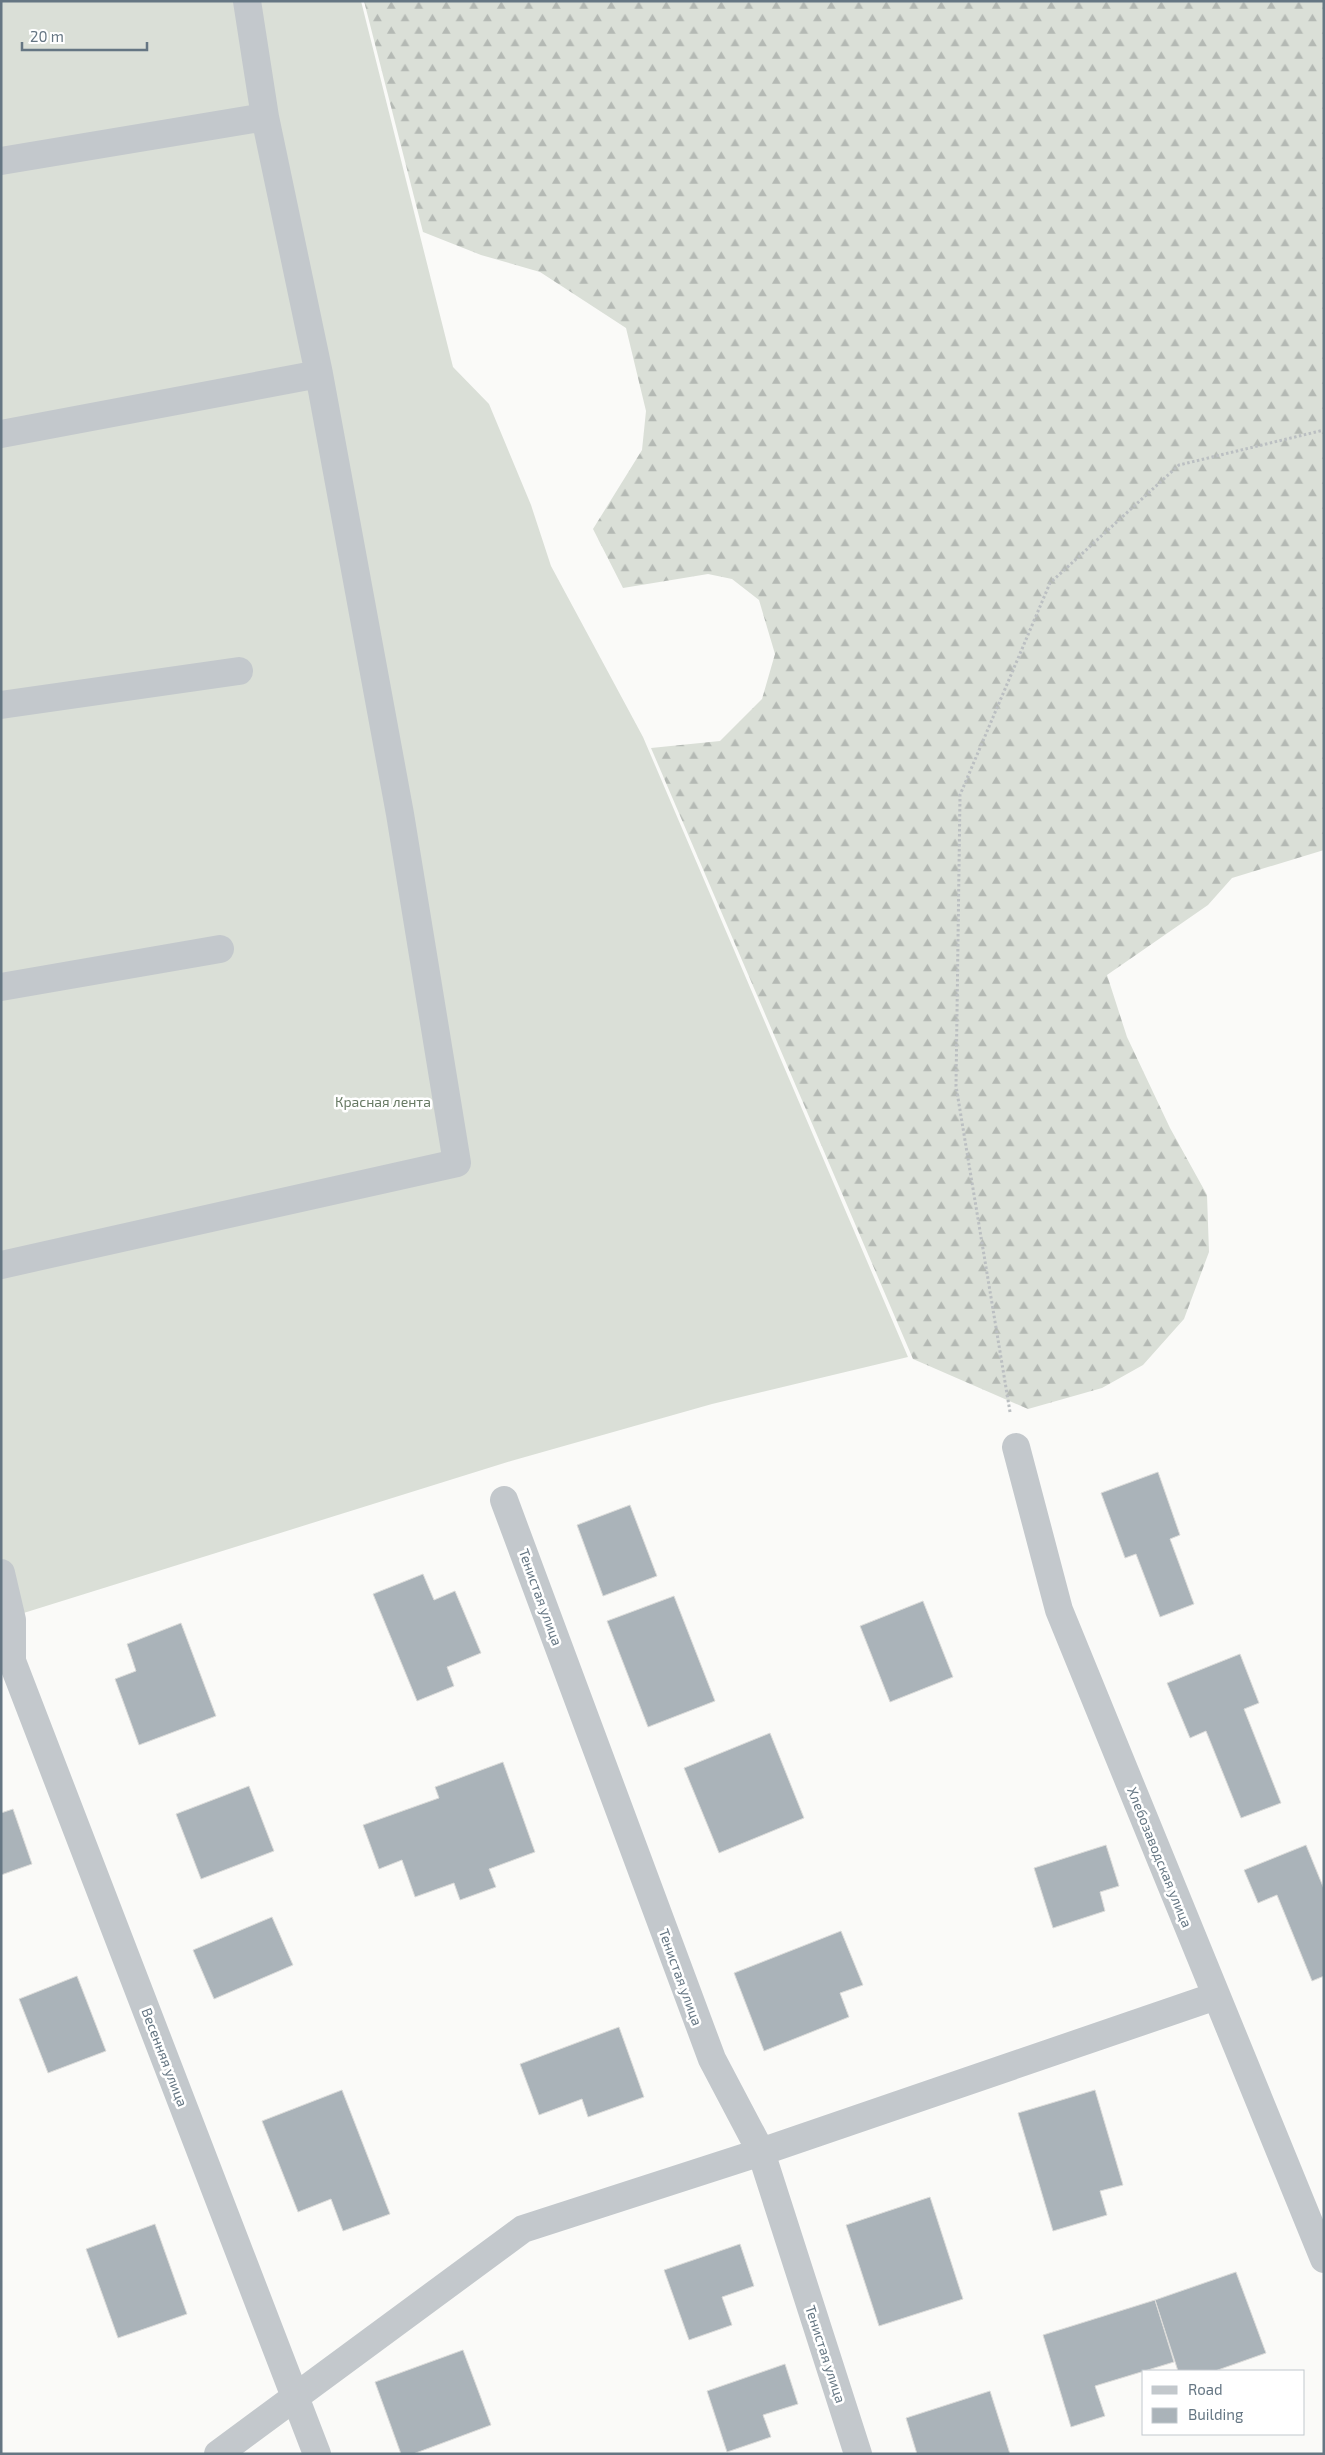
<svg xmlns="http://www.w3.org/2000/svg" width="1325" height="2455" font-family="'Exo 2',sans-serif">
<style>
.forest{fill:url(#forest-firs)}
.garden{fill:#dadfd7}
.building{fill:#aab3b9;stroke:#dcdcda}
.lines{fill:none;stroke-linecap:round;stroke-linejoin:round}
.path{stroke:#bbbfc2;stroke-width:3;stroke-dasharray:2.5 2.5;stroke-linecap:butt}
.minor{stroke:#c3c8cc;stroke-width:28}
.labels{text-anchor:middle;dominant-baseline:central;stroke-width:5;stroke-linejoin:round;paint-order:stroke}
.park-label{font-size:14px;fill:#687a64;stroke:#fff}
.street-label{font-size:14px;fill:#657683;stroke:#fff}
</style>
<defs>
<pattern id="forest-firs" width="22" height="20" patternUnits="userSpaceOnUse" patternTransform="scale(1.25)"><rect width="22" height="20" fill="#dadfd7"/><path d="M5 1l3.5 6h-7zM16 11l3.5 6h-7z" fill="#b4b9b4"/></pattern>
</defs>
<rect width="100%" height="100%" fill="#fafaf8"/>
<!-- forest -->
<path class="forest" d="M364 1H1324V850L1232 878 1208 905 1107 975 1127 1037 1170 1128 1207 1195 1209 1252 1184 1319 1143 1365 1102 1388 1028 1409 913 1359 651 748 720 741 762 699 775 654 759 600 732 579 708 574 623 588 593 529 642 450 646 411 626 328 540 272 481 255 423 232Z"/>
<!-- garden -->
<path class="garden" d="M1 1H361L453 367 489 404 531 505 551 566 643 737 908 1357 712 1404 511 1461 14 1616 1 1557Z"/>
<!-- building -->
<path class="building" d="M1158 1472 1180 1535 1170 1539 1194 1604 1160 1617 1136 1554 1125 1558 1101 1493Z
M630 1505 657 1576 603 1596 577 1525Z
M423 1574 434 1600 455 1591 481 1653 447 1667 454 1686 417 1701 373 1594Z
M674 1596 715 1701 648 1727 607 1621Z
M923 1601 953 1677 890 1702 860 1626Z
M181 1623 216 1716 139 1745 115 1679 136 1671 127 1644Z
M1240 1654 1259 1703 1244 1709 1281 1803 1241 1818 1206 1731 1190 1738 1167 1683Z
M770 1733 804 1818 719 1853 684 1768Z
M503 1762 535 1852 489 1869 496 1887 460 1900 454 1883 415 1897 402 1860 379 1869 363 1825 439 1798 435 1787Z
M249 1786 274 1851 201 1879 176 1814Z
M13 1809 32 1864 1 1875V1813Z
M1106 1845 1119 1886 1100 1892 1105 1911 1053 1928 1034 1868Z
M1306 1845 1324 1889V1976L1312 1981 1277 1895 1258 1903 1244 1870Z
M272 1917 293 1965 214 1999 193 1950Z
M841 1931 863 1985 840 1993 849 2017 764 2051 734 1973Z
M77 1976 106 2051 48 2073 19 1999Z
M619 2027 644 2097 588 2117 582 2099 539 2115 520 2064Z
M342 2090 390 2214 343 2231 331 2199 298 2212 262 2121Z
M1095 2090 1123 2185 1100 2191 1107 2215 1053 2231 1018 2113Z
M930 2197 963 2299 879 2326 846 2225Z
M155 2224 187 2314 118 2338 86 2249Z
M740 2244 754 2286 722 2297 732 2325 689 2340 664 2270Z
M1236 2272 1266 2353 1215 2371H1178L1155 2300Z
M1155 2300 1174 2362 1095 2386 1105 2416 1071 2427 1043 2335Z
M463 2350 491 2425 413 2454H401L375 2382Z
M785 2364 798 2404 763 2415 771 2437 727 2452 707 2391Z
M990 2391 1010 2454H917L906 2418Z"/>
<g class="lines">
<!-- path -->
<path class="path" d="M1010 1412 956 1086 960 795 1050 583 1179 465 1324 430"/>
<!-- minor -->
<path class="minor" d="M1 161 265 117
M1 434 319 374
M1 705 239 671
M1 987 220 949
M1 1265 457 1163 400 814 319 374 265 117 247 1
M1016 1447 1059 1610 1324 2259
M504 1500 712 2059 761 2152 858 2454
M1 1573 12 1620V1661L317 2454
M218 2454 523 2229 761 2152 1216 1996"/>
</g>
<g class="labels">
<!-- park labels -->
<g class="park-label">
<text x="383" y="1101">Красная лента</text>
</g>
<!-- street labels -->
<g class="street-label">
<text transform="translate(541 1597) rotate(70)">Тенистая улица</text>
<text transform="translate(1160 1857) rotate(68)">Хлебозаводская улица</text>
<text transform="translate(681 1977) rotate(70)">Тенистая улица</text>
<text transform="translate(165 2057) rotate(69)">Весенняя улица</text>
<text transform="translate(826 2354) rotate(72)">Тенистая улица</text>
</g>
</g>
<!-- border -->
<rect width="1325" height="2455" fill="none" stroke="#657683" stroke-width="5"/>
<!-- legend -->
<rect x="1142" y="2370" width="162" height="65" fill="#ffffff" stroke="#c1c8cd"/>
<rect x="1152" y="2386" width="25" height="8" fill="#c3c8cc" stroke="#c1c8cd"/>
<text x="1188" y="2395" font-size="15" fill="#657683">Road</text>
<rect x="1152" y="2408" width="25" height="15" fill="#aab3b9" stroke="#c1c8cd"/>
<text x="1188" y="2420" font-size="15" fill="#657683">Building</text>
<!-- scale -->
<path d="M22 42v8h125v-8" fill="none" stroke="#657683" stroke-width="2.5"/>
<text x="30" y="42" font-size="15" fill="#657683" stroke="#ffffff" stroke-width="4" paint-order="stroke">20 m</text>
</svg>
